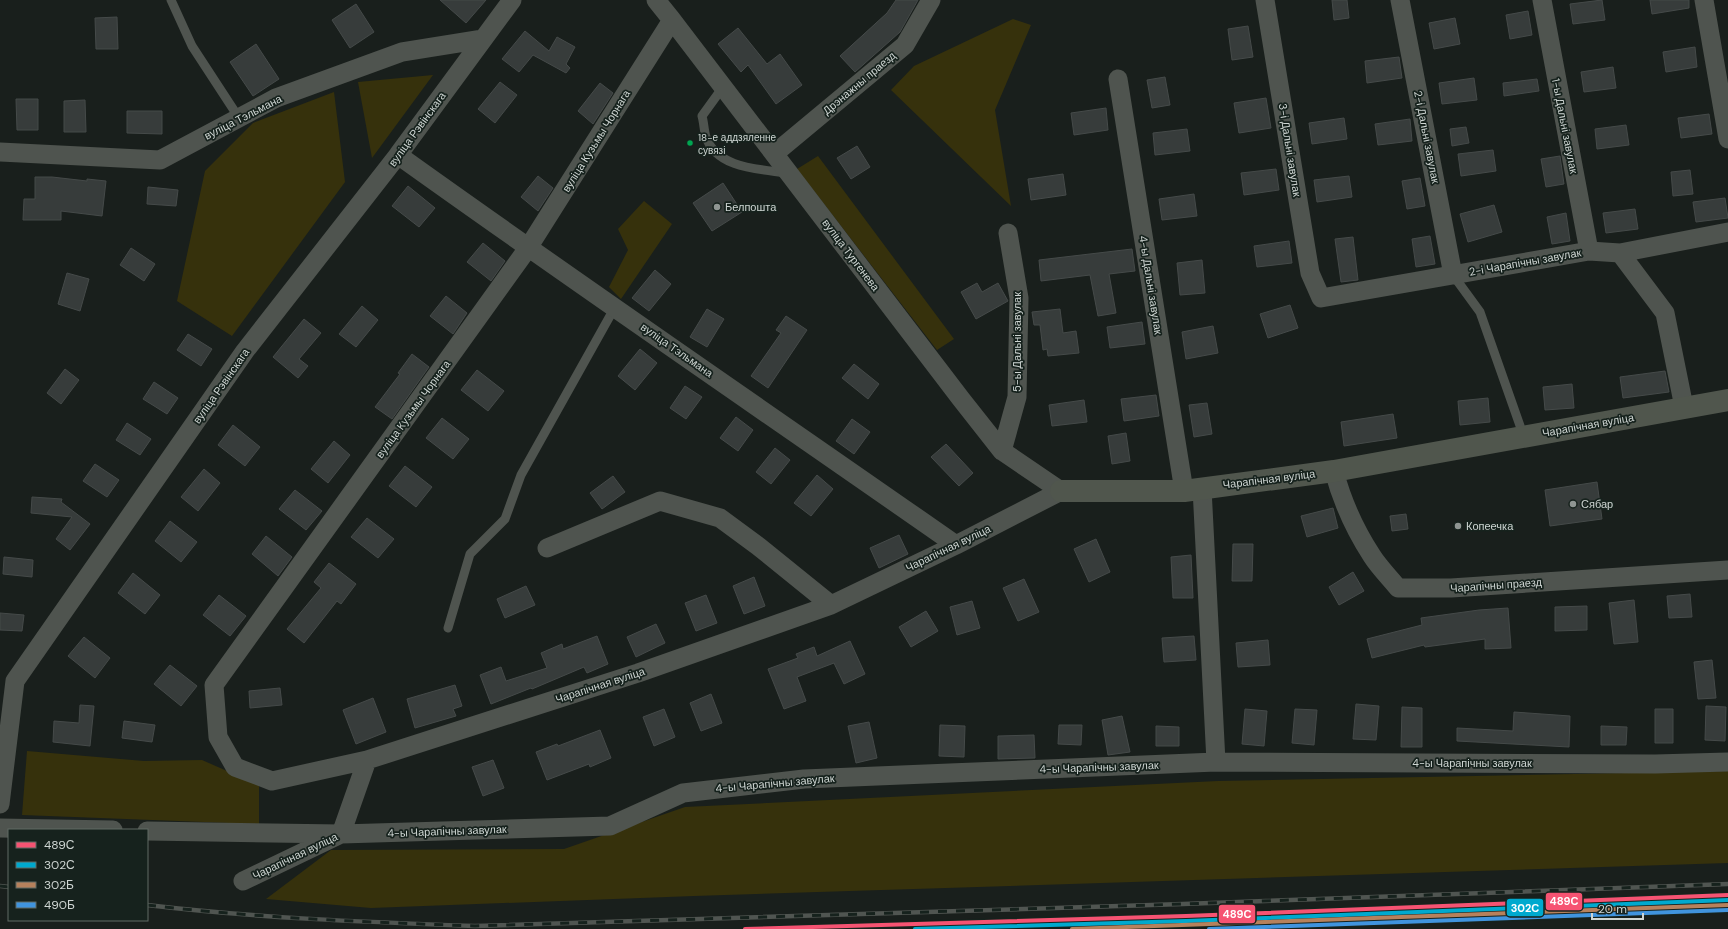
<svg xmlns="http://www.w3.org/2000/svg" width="1728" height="929" font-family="'DM Sans',sans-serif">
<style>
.green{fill:#36310c}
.building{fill:#373c3b;stroke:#454a49}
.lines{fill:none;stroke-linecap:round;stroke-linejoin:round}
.lane{stroke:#4f544f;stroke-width:9}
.street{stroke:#4f544f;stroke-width:19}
.secondary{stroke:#50564d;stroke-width:22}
.rail-casing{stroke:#505551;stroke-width:4.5}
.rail{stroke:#16221d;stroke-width:3;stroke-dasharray:9;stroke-linecap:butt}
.rail-1-casing{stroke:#16221d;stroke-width:7}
.rail-2-casing{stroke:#16221d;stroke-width:7}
.rail-3-casing{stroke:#16221d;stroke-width:7}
.rail-4-casing{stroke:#16221d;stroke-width:7}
.rail-1{stroke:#f65372;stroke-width:4}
.rail-2{stroke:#00a9ce;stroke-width:4}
.rail-3{stroke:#b6815c;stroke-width:4}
.rail-4{stroke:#4094de;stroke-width:4}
.bus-dot{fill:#00a651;stroke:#16221d;stroke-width:1.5}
.poi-dot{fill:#8f9592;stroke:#16221d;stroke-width:1.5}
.labels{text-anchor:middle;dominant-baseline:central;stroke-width:3.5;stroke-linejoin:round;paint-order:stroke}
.bus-label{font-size:10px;fill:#ced5d2;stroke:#16221d;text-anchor:start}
.street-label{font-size:11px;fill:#ced5d2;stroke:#16221d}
.poi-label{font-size:11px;fill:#ced5d2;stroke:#16221d;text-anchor:start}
.line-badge{stroke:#16221d;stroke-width:1.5}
.badge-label{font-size:11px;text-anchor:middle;font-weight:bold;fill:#fff}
</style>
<rect width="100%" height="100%" fill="#191f1c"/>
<!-- green -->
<path class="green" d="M1013 19 1031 25 995 110 1011 206 891 90 914 66Z
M433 75 372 158 358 82Z
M334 92 345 182 232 336 177 301 205 171 253 123Z
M818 156 954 339 937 350 797 169Z
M644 201 672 224 621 299 609 287 628 250 618 229Z
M27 751 144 761 202 760 259 785V824L22 815Z
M1728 771V863L694 896 371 908 266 899 331 850 564 849 685 807 1218 781Z"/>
<!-- building -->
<path class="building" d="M440 0H486L466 23Z
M896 0H918L900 32 855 72 840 56 887 13Z
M1332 0H1347L1349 18 1334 20Z
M1602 0 1605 20 1573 24 1570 4Z
M1650 0H1689V8L1652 14Z
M356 4 374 32 350 48 332 20Z
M1528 11 1532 35 1510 39 1506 15Z
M117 17 118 49H96L95 18Z
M1455 18 1460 44 1434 49 1429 23Z
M1248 26 1253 57 1232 60 1228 29Z
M738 28 767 64 780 54 802 85 776 104 748 65 741 72 718 44Z
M525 31 549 51 557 37 575 47 566 64 570 68 566 73 533 55 519 72 502 59Z
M256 44 279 79 253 96 230 62Z
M1695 47 1697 67 1666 72 1663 52Z
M1399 57 1402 78 1367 83 1365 61Z
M1613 67 1616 88 1584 92 1581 72Z
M1165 77 1170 105 1152 108 1147 80Z
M1474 78 1477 100 1442 104 1439 83Z
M1537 79 1539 91 1504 96 1503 83Z
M500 82 517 95 495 123 478 109Z
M600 83 613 93 593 124 578 111Z
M1266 98 1271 128 1239 133 1234 103Z
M16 99H38V130H17Z
M85 100 86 132H64V101Z
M1106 108 1108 130 1074 135 1071 113Z
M127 111H162V134L127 133Z
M1709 114 1712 134 1681 138 1678 118Z
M1344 118 1347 139 1312 144 1309 123Z
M1410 119 1412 141 1378 145 1375 124Z
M1626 125 1629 145 1597 149 1595 129Z
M1466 127 1469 143 1452 146 1450 129Z
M1187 129 1190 151 1155 155 1153 133Z
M857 146 870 167 851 179 837 158Z
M1493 150 1496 171 1461 176 1458 154Z
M1560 156 1564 184 1546 187 1541 159Z
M1276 169 1279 190 1244 195 1241 173Z
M1690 170 1693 194 1673 196 1671 172Z
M1063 174 1066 195 1031 200 1028 179Z
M538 176 553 188 538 211 521 197Z
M1349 176 1352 197 1317 202 1314 180Z
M35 177H52L87 181V179L106 181 102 216 61 211V220H23L24 199H35Z
M1420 178 1425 206 1407 209 1402 181Z
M723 183 742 212 712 231 693 203Z
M408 186 435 208 419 227 392 206Z
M148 187 178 190 176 206 147 204Z
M1194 194 1197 216 1162 220 1159 199Z
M1725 198 1728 218 1696 222 1693 202Z
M1494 205 1502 232 1468 242 1460 214Z
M1635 209 1638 229 1606 233 1603 213Z
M1566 213 1570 241 1552 244 1547 217Z
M1430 236 1435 264 1416 267 1412 239Z
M1353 237 1358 280 1341 282 1335 239Z
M1289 241 1292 263 1257 267 1254 246Z
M483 243 505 261 491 281 467 262Z
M131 248 155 264 144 281 120 265Z
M1132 249 1135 271 1109 274 1116 313 1098 316 1090 275 1041 281 1039 260Z
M1202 260 1205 293 1180 295 1177 263Z
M655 270 671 284 649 311 632 298Z
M67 273 89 279 80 311 58 304Z
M977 283 982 292 998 283 1008 301 976 319 961 292Z
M446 296 467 313 453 334 430 316Z
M1290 305 1298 328 1268 338 1260 314Z
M362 306 378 320 356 347 339 334Z
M707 309 724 319 707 347 690 337Z
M1060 309 1063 333 1076 331 1079 353 1048 356 1047 349 1043 350 1040 325H1034L1032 312Z
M786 316 807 330 768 388 751 376 781 333 776 330Z
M304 319 321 333 299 359 308 366 298 378 273 357Z
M1142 322 1145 344 1110 348 1107 327Z
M1213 326 1218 353 1186 359 1182 332Z
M188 334 212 349 201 366 177 350Z
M640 349 657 363 635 390 618 376Z
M412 354 429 367 392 419 375 407 400 374 398 373Z
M854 364 879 384 868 399 842 378Z
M65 369 79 380 61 404 47 393Z
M477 370 504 391 488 411 461 390Z
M1665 371 1669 392 1623 398 1620 377Z
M154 382 178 398 167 414 143 399Z
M1572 384 1574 408 1545 410 1543 387Z
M685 386 702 397 686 419 670 408Z
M1156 395 1159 416 1124 421 1121 399Z
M1488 398 1490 422 1460 425 1458 401Z
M1084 400 1087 422 1052 426 1049 405Z
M1207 403 1212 434 1194 437 1189 405Z
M1393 414 1397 438 1344 446 1341 422Z
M736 417 753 430 738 451 720 438Z
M442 418 469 439 453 459 426 438Z
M852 419 870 432 854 454 836 441Z
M127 423 151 439 140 455 116 440Z
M233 425 260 447 245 466 218 445Z
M1126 433 1130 461 1112 464 1108 436Z
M334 441 350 455 328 483 311 469Z
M946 444 973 473 959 486 931 457Z
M775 448 790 460 771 484 756 472Z
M95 464 119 480 107 497 83 481Z
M405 466 432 487 416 507 389 486Z
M204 469 220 483 198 511 181 497Z
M817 475 833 489 811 516 794 503Z
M613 476 625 492 602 509 590 493Z
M1597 482 1602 519 1550 526 1545 490Z
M295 490 322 511 306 530 279 509Z
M32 497 62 499 61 502 90 524 70 550 56 539 72 517 31 513Z
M1333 508 1338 528 1307 537 1301 516Z
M1406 514 1408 529 1392 531 1390 516Z
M367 518 394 539 378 558 351 537Z
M170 521 197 542 181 562 155 541Z
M899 535 908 554 879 568 870 548Z
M266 536 292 557 278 576 252 554Z
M1096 539 1110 572 1089 582 1074 549Z
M1233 544H1253L1252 581H1232Z
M1191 555 1193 598H1173L1171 557Z
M4 557 33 560 32 577 3 574Z
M329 563 356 584 341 604 337 601 304 643 287 629 321 588 314 582Z
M1353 572 1364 591 1339 605 1329 587Z
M133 573 160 595 145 614 118 593Z
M754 577 765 606 744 614 733 586Z
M1024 579 1039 612 1018 621 1003 588Z
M526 586 535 605 505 618 497 599Z
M1690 594 1692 617 1669 618 1667 596Z
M219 595 246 616 230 636 203 615Z
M706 595 717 623 696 631 685 603Z
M1634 600 1638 642 1614 644 1609 603Z
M972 601 980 628 957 635 950 607Z
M1587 606V630L1555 631V607Z
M1508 608 1511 648 1485 649V639L1425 647 1424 645 1372 658 1367 639 1422 625 1421 618 1479 610Z
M926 611 938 631 911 647 899 627Z
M0 613 24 615 22 631 0 630Z
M656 624 665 643 636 657 627 637Z
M597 636 608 664 587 673 584 667 532 689 531 688 491 704 480 675 501 667 506 681 547 668 541 653 562 644 563 649Z
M1194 636 1196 660 1164 662 1162 638Z
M84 637 110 658 95 678 68 656Z
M1268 640 1270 665 1238 667 1236 643Z
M850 641 865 674 844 684 834 663 797 677 806 701 784 709 768 669 798 658 796 654 814 647 817 656Z
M1712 660 1716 698 1698 699 1694 662Z
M170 665 197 686 181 706 154 684Z
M455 685 462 706 453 709 456 716 415 728 407 699Z
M280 688 282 705 250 708 249 691Z
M711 694 722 723 701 731 690 703Z
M373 698 386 732 356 744 343 710Z
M1356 704 1379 706 1376 740 1353 739Z
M80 705 94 706 90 746 53 742 54 721 79 723Z
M1706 706 1726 707 1725 741 1705 740Z
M1402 707 1422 708V747H1401Z
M664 709 675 737 654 746 643 717Z
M1245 709 1267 711 1264 746 1242 744Z
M1295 709 1317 710 1314 745 1292 743Z
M1655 709H1673V743H1655Z
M1514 712 1570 716 1569 747 1457 741V728L1513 731Z
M1122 716 1130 752 1108 755 1102 720Z
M124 721 155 725 152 742 122 738Z
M869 722 877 758 856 763 848 726Z
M940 725 965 726 964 757 939 756Z
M1059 725H1082L1081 745 1058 744Z
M1156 726 1179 727V746H1156Z
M1601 726 1627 727 1626 745H1601Z
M600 730 611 758 590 767 589 764 547 780 536 752 557 744 558 746Z
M1034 735 1035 758 998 759V736Z
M493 760 504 788 483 796 472 767Z"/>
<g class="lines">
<!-- lane -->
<path class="lane" d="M171 0 192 46 239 118
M723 87 702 116C704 123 704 131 706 137 717 169 760 169 787 173
M1453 275 1480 312 1524 437
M448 628 470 554 505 519 521 475 615 307"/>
<!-- street -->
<path class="street" d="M656 0 672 20 961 399 1002 451 1061 491 956 545 831 605 638 673 367 760 272 781 235 767 218 737 214 685 528 248 672 20
M1265 0 1310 273 1321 298 1589 251 1620 253 1728 232
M1400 0 1453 275
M1542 0 1589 251
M1704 0 1728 139
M1118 79 1184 491
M0 152 160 160 276 98 402 52 483 39
M774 154 905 45 931 0
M398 155C582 287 770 415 956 545
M1620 253 1665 313 1684 407
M1002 451 1017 397 1019 298 1008 233
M1334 471C1342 501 1355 530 1372 556 1379 567 1389 577 1398 588H1451L1728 570
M1202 488 1216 762
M547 548 660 501 720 518 758 546 831 605
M0 804 15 681 245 351 398 155 512 0
M0 828 113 830
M147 831 341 834 610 826 683 793 804 779 1216 762 1655 764 1728 762
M243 881 341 834 367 760"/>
<!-- secondary -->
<path class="secondary" d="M1061 491H1184L1334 471 1728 400"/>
<!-- rail casing -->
<g class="rail-casing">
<path id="rail" d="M0 886 9 887
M147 905C256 918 365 922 475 926L1183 904 1728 884"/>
</g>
<!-- rail -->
<use href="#rail" class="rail"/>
<!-- rail-1 casing -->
<g class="rail-1-casing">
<path id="rail-1" d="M745 929 1186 916 1728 895"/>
</g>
<!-- rail-2 casing -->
<g class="rail-2-casing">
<path id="rail-2" d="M915 929 1186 921 1728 900"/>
</g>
<!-- rail-3 casing -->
<g class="rail-3-casing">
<path id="rail-3" d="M1072 929 1728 905"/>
</g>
<!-- rail-4 casing -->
<g class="rail-4-casing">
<path id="rail-4" d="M1209 929 1728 910"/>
</g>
<!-- rail-1 -->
<use href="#rail-1" class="rail-1"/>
<!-- rail-2 -->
<use href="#rail-2" class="rail-2"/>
<!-- rail-3 -->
<use href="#rail-3" class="rail-3"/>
<!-- rail-4 -->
<use href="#rail-4" class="rail-4"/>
</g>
<!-- markers -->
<circle class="bus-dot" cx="690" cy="143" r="3.5"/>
<g class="poi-dot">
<circle cx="717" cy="207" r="4"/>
<circle cx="1573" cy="504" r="4"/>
<circle cx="1458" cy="526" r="4"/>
</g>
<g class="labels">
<!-- bus labels -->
<g class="bus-label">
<text x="698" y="137">18-е аддзяленне<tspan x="698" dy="13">сувязі</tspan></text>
</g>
<!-- street labels -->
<g class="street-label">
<text transform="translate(859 83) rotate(-40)">Дрэнажны праезд</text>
<text transform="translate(243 117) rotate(-27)">вуліца Тэльмана</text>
<text transform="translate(1565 126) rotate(79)">1-ы Дальні завулак</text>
<text transform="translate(417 129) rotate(-54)">вуліца Рэвінскага</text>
<text transform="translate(1427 137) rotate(79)">2-і Дальні завулак</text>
<text transform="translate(596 141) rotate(-58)">вуліца Кузьмы Чорнага</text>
<text transform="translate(1290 150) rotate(81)">3-і Дальні завулак</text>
<text transform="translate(851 255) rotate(53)">вуліца Тургенева</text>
<text transform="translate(1525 262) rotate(-10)">2-і Чарапічны завулак</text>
<text transform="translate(1151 285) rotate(81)">4-ы Дальні завулак</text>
<text transform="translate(1017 342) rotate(-90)">5-ы Дальні завулак</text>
<text transform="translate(677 350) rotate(35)">вуліца Тэльмана</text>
<text transform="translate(221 386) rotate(-55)">вуліца Рэвінскага</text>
<text transform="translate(413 409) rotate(-54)">вуліца Кузьмы Чорнага</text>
<text transform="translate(1588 425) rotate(-10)">Чарапічная вуліца</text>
<text transform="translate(1269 479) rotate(-7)">Чарапічная вуліца</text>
<text transform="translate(948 548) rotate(-26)">Чарапічная вуліца</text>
<text transform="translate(1496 585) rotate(-4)">Чарапічны праезд</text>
<text transform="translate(600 685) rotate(-18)">Чарапічная вуліца</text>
<text x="1472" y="763">4-ы Чарапічны завулак</text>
<text transform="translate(1099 767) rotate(-2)">4-ы Чарапічны завулак</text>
<text transform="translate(775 783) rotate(-5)">4-ы Чарапічны завулак</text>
<text transform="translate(447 831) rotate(-2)">4-ы Чарапічны завулак</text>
<text transform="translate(295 856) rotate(-26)">Чарапічная вуліца</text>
</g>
<!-- poi labels -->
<g class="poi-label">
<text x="725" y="207">Белпошта</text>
<text x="1581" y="504">Сябар</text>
<text x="1466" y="526">Копеечка</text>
</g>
</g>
<g class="line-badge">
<rect x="1545" y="892" width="38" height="19" rx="4" fill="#f65372"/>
<rect x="1506" y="898" width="38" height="19" rx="4" fill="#00a9ce"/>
<rect x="1218" y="904" width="38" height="20" rx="4" fill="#f65372"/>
</g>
<g class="badge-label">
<text x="1564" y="905">489С</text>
<text x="1525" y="912">302С</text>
<text x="1237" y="918">489С</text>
</g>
<!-- legend -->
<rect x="8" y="829" width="140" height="92" fill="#16221d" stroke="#606a65"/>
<rect x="16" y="842" width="20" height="6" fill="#f65372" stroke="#606a65"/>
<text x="44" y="849" font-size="12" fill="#ced5d2">489С</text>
<rect x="16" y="862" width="20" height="6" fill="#00a9ce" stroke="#606a65"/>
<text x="44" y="869" font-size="12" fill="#ced5d2">302С</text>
<rect x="16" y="882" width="20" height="6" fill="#b6815c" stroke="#606a65"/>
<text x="44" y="889" font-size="12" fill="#ced5d2">302Б</text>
<rect x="16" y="902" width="20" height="6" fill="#4094de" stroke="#606a65"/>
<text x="44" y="909" font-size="12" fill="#ced5d2">490Б</text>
<!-- scale -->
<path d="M1592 913v6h51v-6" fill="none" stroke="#ced5d2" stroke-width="2"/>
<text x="1598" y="913" font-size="12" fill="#ced5d2" stroke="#16221d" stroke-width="3" paint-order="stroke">20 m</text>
</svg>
